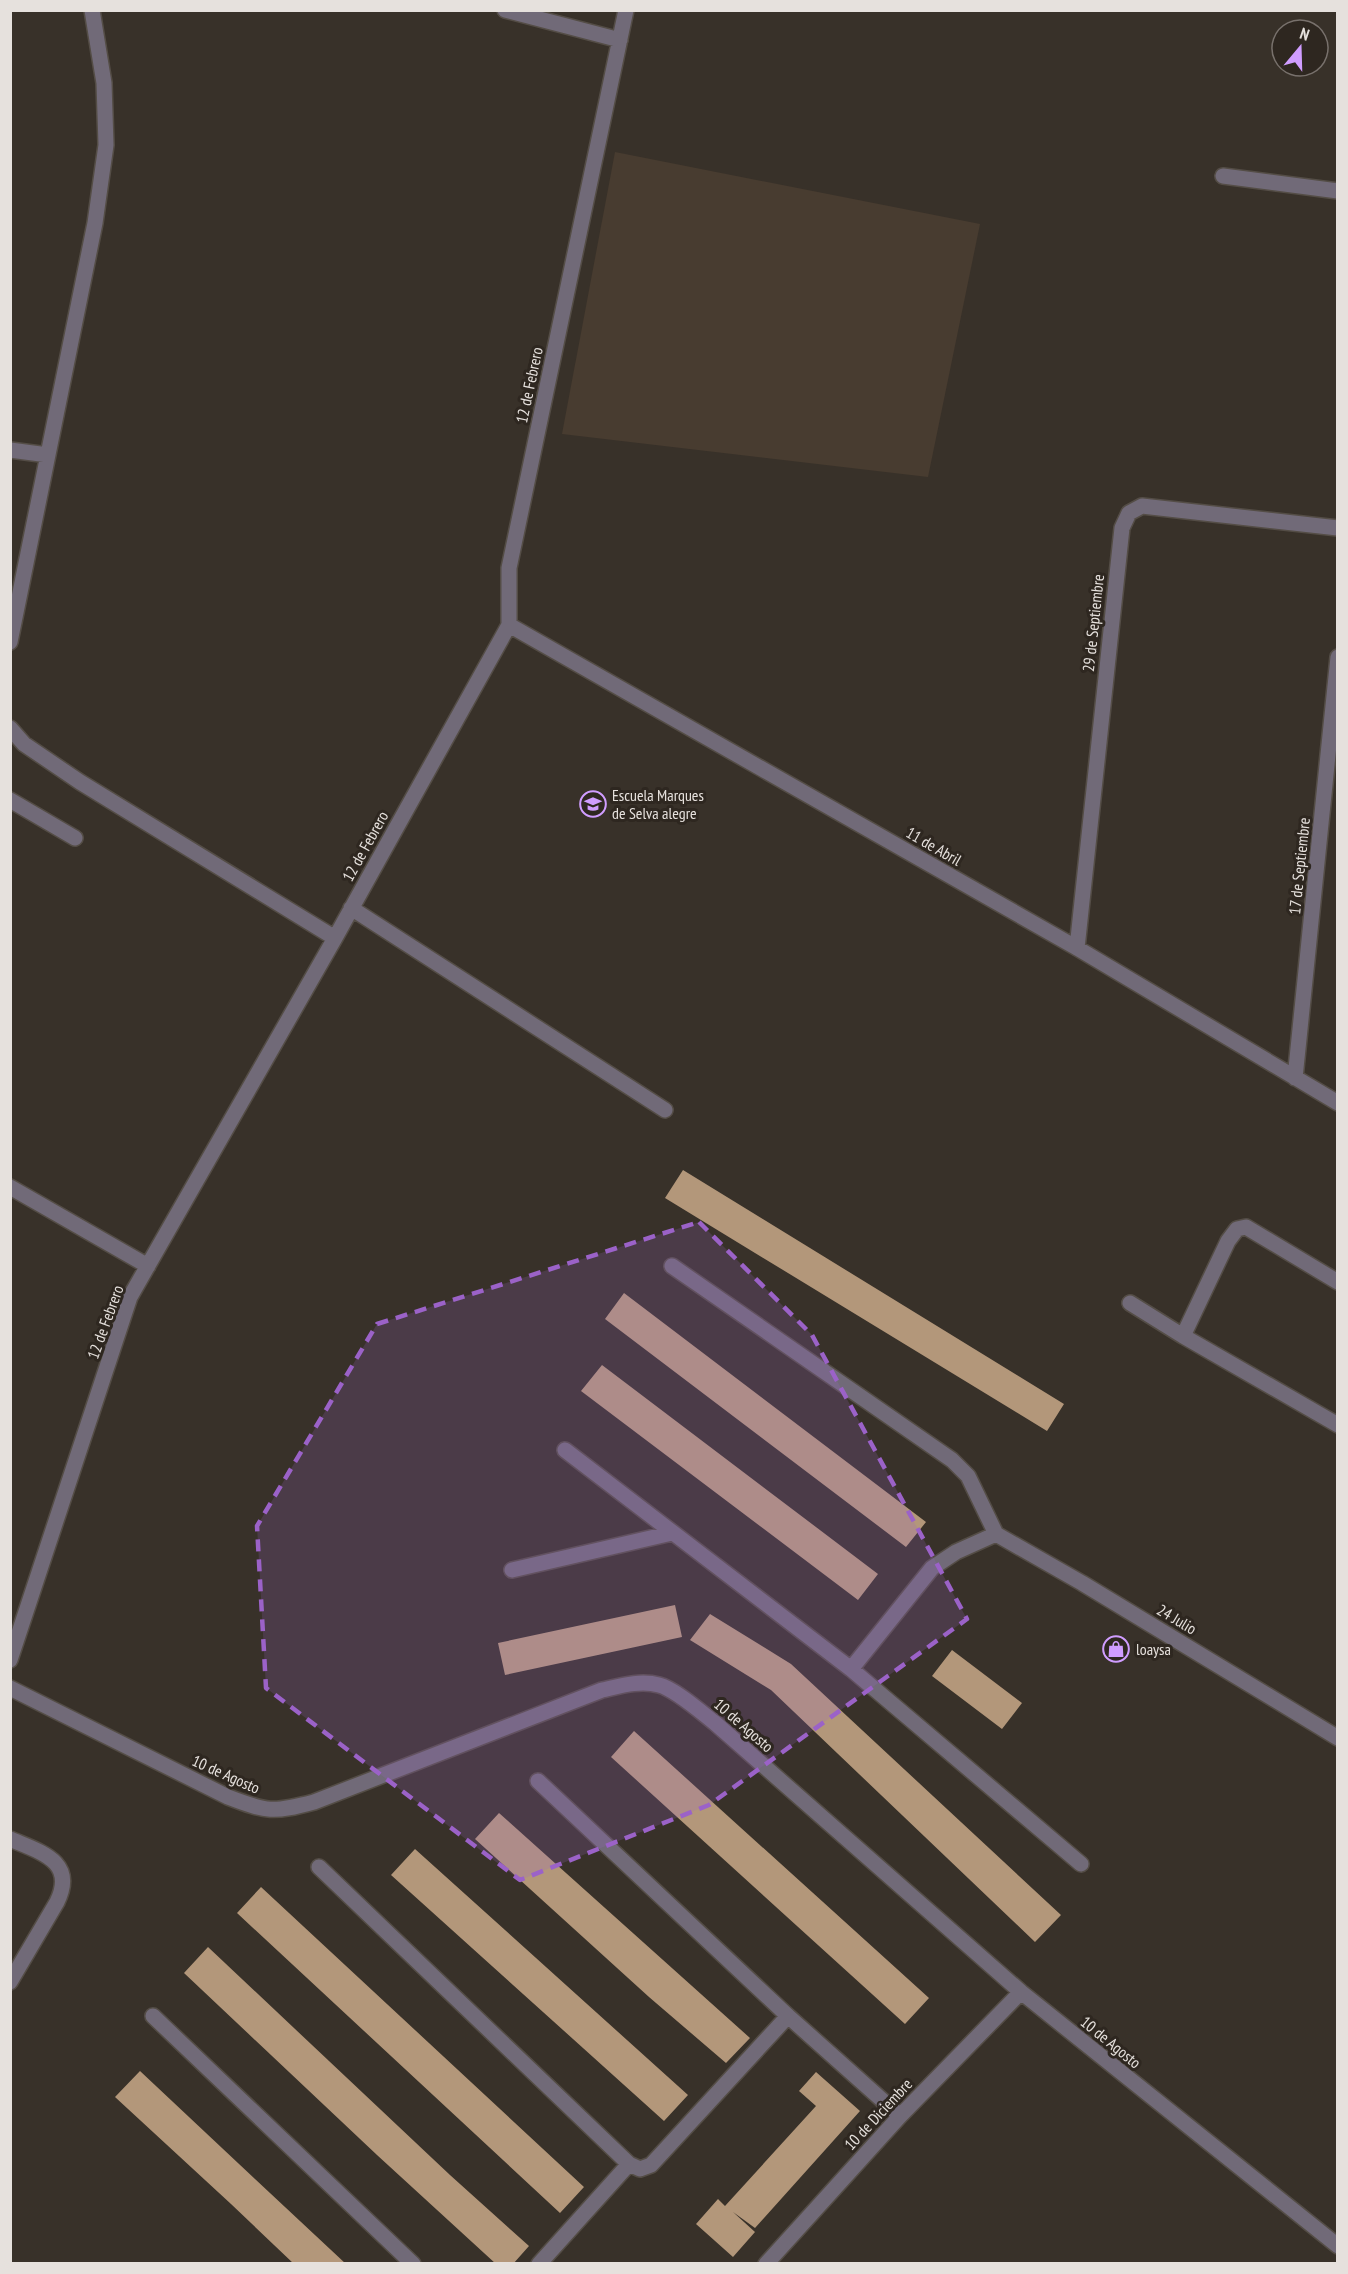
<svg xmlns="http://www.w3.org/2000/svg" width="1348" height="2274" font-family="'PT Sans Narrow',sans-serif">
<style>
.built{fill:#483c30}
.building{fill:#b3977a}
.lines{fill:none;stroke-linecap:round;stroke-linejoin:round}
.minor-casing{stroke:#544d46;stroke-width:18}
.minor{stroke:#716a78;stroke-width:15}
.marked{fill:#9b62c8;fill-opacity:0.2;stroke:#9b62c8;stroke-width:4.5;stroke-dasharray:12 8;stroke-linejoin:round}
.labels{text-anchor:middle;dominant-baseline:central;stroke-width:6;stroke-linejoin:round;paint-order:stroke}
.street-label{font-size:16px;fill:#e6e1dd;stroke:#2e2720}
.poi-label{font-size:16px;fill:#e6e1dd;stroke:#2e2720;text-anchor:start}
</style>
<rect width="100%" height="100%" fill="#383129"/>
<!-- built -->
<path class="built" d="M615 152 980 224 928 477 562 434Z"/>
<!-- building -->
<path class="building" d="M683 1170 1064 1404 1047 1431 665 1198Z
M624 1293 926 1522 906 1547 605 1319Z
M602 1365 878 1574 858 1600 581 1391Z
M675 1605 682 1637 505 1675 498 1643Z
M710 1614 791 1664 1061 1915 1035 1942 771 1690 690 1640Z
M952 1650 1022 1703 1002 1729 932 1676Z
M634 1731 929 1998 905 2024 611 1757Z
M499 1813 750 2038 726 2063 649 1997 475 1839Z
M415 1849 688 2095 664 2121 391 1875Z
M261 1887 584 2187 560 2213 237 1913Z
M208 1947 450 2175 529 2246 513 2264H496L377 2155 184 1973Z
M140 2071 255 2179 346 2264H294L231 2204 115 2097Z
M816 2072 860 2111 755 2228 733 2212 755 2232 733 2257 696 2224 718 2199 725 2206 816 2106 799 2091Z"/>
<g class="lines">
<!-- minor casing -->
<g class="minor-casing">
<path id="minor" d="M505 10 620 40
M1223 176 1338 191
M10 450 48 455
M509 625 1077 948 1338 1103
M10 642 95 223 106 145 104 83 92 10
M10 728 24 744 80 782 335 938
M10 800 75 838
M351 908 665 1110
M1077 948 1122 528 1129 513 1142 506 1338 528
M1295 1078 1338 657
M10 1187 148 1266
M672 1266 952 1460 968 1476 996 1534
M1130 1303 1183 1336 1338 1425
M1183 1336 1228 1241 1237 1229 1246 1227 1338 1282
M565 1450 851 1669 1081 1864
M996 1534 1082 1583 1338 1738
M512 1570 672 1533
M10 1660 130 1297 335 938 509 625V568L626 10
M851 1669 932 1568 956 1552 996 1534
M10 1688 228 1797C267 1812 273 1813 314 1802L602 1690C620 1686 640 1680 659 1685 675 1689 701 1712 715 1723L1021 1992 1338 2246
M538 1781 788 2016 900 2116
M10 1839C40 1852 77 1861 57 1902L10 1982
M319 1867 629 2164 640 2169 651 2165 788 2016
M153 2016 413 2264
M539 2264 629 2164
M766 2264 900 2116 1021 1992"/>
</g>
<!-- minor -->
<use href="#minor" class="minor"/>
</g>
<!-- marked area -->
<path class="marked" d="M699 1222 812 1335 967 1619 709 1805 520 1880 266 1688 257 1526 377 1324Z"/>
<!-- icons -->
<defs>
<g id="school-ring" transform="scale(1.35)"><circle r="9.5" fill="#2e2720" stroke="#d09dff" stroke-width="1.5"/><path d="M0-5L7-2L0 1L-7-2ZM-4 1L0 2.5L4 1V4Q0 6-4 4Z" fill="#d09dff"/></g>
<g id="shop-ring" transform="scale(1.35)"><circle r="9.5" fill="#2e2720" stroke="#d09dff" stroke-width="1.5"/><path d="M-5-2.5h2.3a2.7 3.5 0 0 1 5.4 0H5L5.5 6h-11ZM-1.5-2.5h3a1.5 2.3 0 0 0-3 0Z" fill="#d09dff"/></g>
</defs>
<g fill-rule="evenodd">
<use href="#school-ring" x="593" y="804"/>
<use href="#shop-ring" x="1116" y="1649"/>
</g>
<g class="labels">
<!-- street labels -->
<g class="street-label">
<text transform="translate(529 385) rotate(-78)">12 de Febrero</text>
<text transform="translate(1093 623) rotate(-84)">29 de Septiembre</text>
<text transform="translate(365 846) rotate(-61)">12 de Febrero</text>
<text transform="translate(934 846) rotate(30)">11 de Abril</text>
<text transform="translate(1299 866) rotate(-84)">17 de Septiembre</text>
<text transform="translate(105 1322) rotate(-70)">12 de Febrero</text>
<text transform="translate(1177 1619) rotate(31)">24 Julio</text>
<text transform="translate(744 1725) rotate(41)">10 de Agosto</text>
<text transform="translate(226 1774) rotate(24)">10 de Agosto</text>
<text transform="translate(1111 2042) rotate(39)">10 de Agosto</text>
<text transform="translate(878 2114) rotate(-47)">10 de Diciembre</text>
</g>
<!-- poi labels -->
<g class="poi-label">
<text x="612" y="795">Escuela Marques<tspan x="612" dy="18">de Selva alegre</tspan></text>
<text x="1136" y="1649">loaysa</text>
</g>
</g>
<!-- border -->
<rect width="1348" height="2274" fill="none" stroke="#e6e1dd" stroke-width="24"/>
<!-- north arrow -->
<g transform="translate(1300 48) rotate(19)"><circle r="28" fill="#2e2720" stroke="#78716c" stroke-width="1.5"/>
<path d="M0-4.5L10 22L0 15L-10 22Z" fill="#d09dff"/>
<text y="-9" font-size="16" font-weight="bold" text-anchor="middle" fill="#e6e1dd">N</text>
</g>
</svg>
